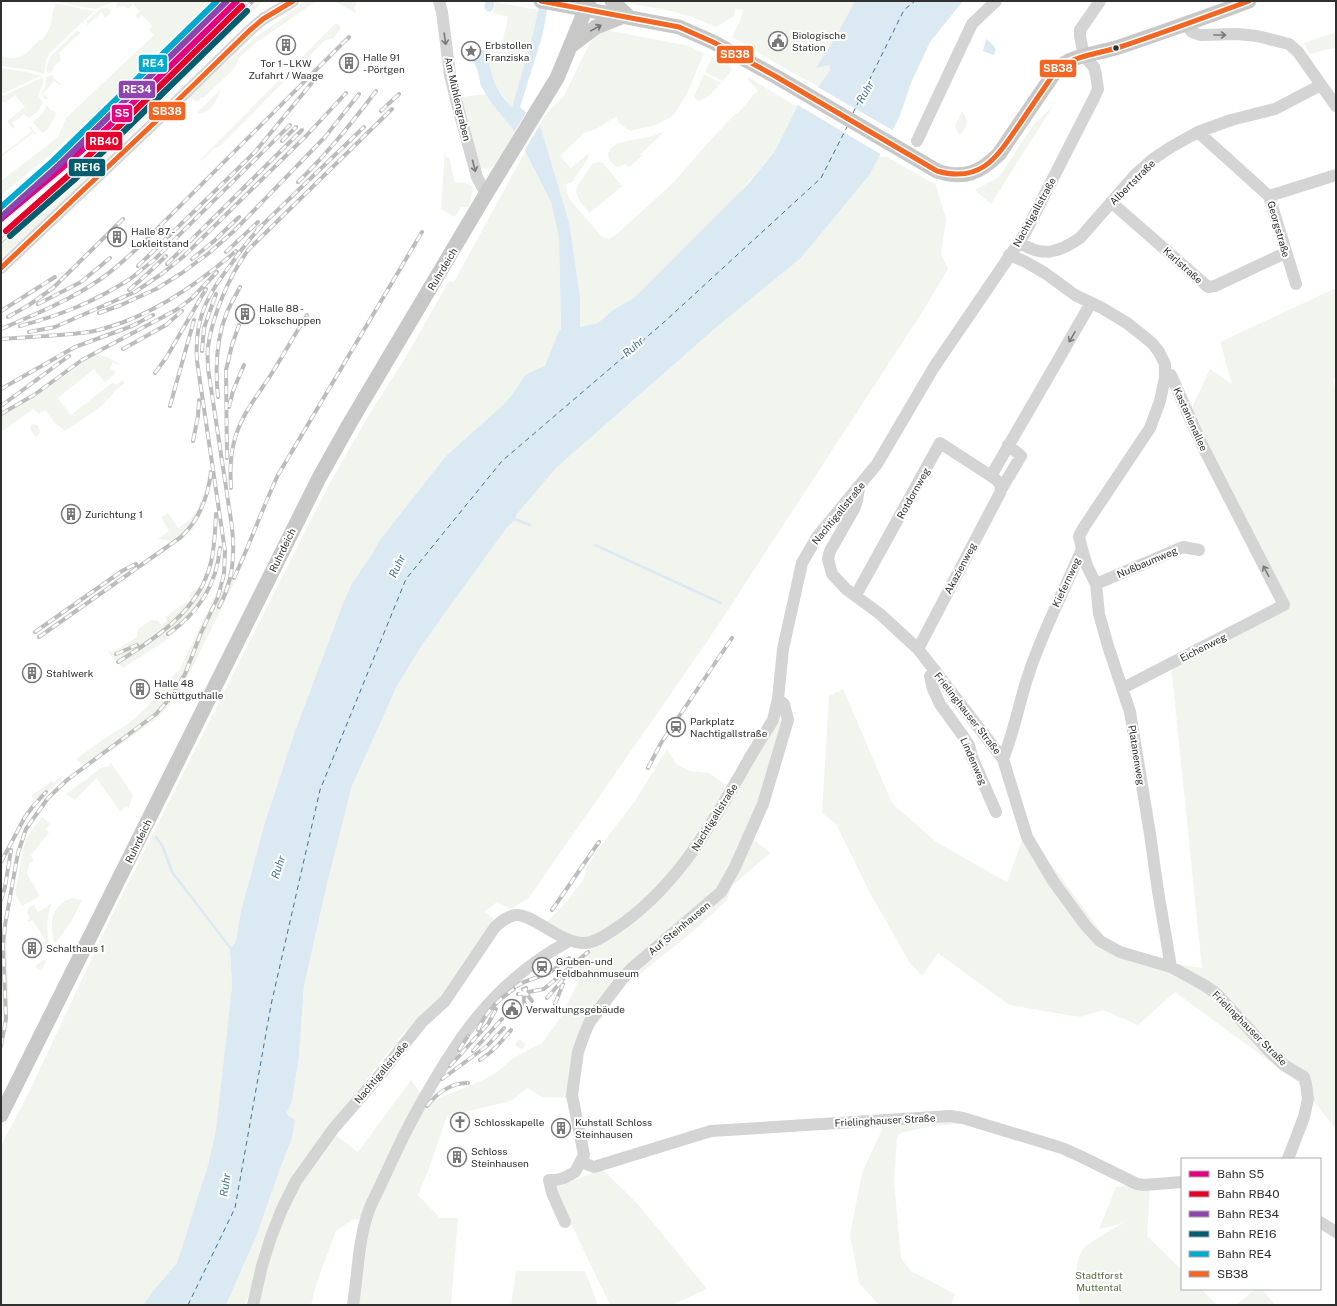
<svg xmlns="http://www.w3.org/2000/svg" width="1337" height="1306" font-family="'Public Sans',sans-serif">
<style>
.green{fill:#f2f5ed}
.water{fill:#dbe9f2}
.pier{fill:#fff}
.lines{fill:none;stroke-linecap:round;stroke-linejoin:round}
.stream{stroke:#dbe9f2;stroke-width:2.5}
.canal{stroke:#dbe9f2;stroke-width:9}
.ferry{stroke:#407391;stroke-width:1;stroke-dasharray:5 4;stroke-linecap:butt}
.minor{stroke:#d4d4d4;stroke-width:12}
.major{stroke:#c8c8c8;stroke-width:15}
.rail-casing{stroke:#bcbcbc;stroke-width:4}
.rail{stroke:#fff;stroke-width:2.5;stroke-dasharray:8;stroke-linecap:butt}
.bus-1-casing{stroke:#fff;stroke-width:8}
.bus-1{stroke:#f26522;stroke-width:5}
.rail-1-casing{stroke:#fff;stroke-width:9}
.rail-2-casing{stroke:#fff;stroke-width:9}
.rail-3-casing{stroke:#fff;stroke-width:9}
.rail-4-casing{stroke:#fff;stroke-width:9}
.rail-5-casing{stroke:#fff;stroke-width:9}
.rail-1{stroke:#e5007d;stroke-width:6}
.rail-2{stroke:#e4002b;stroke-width:6}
.rail-3{stroke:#8e44ad;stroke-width:6}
.rail-4{stroke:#005c6e;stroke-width:6}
.rail-5{stroke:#00a9ce;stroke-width:6}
.oneway{stroke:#747474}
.oneway2{stroke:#7a7a7a}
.bus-dot{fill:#303030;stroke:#fff;stroke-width:1.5}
.labels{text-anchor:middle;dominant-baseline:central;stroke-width:4;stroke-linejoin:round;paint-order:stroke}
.poi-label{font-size:10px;fill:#303030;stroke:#fff;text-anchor:start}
.street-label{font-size:10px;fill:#303030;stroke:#fff}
.park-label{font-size:10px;fill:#556b3f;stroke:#fff}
.water-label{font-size:11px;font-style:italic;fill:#407391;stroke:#fff}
.line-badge{stroke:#fff;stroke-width:1.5}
.badge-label{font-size:11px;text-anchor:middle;font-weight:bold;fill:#fff}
</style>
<rect width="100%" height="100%" fill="#fff"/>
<!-- green -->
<path class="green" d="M53 1H115L95 9Z
M120 1H219L50 155 1 195V181L58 137 66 118 154 35 149 30 152 26 142 15 138 19 135 16 140 11 133 4 128 9 124 6 116 7 117 3Z
M258 1H263L54 211 1 258V242L77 178Z
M305 1H318L312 4 253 45 239 58 234 69 203 98 202 97 197 102 189 97C213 75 237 52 263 32 277 22 292 12 305 1Z
M334 1H358L354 8 356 13Z
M627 1H855L835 38 816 68 830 64V70L819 86 800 77 732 37 741 19 743 10 735 9 734 16 716 27 692 17 671 11 637 5Z
M495 2 538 10 533 34 512 109 494 82 490 70 488 49H501L508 17 493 13Z
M52 3 94 11 49 54 46 61 44 74 30 70 1 66V56C20 63 27 53 39 40H42C46 34 52 25 52 18 53 12 53 11 55 5Z
M105 8 111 10 109 11 111 12 105 18 102 12 87 26V21L99 10Z
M336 23 340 26V29L334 38 325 40 220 146 213 149 201 161 200 160Z
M606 30 689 46 704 53 686 96 673 116 656 125 630 131 619 123 617 116C604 123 598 131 582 133V135L560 156 571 168 589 153 588 159 572 182 566 184 567 193 571 201 602 237 609 239 618 233 674 182 705 146 735 114 739 112 758 90 747 79 748 77 794 105H798L775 151 736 197 634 298 613 310 598 323 580 327V296L569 222 540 125 545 115 564 96 593 36Z
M76 31 81 32 59 53 61 60 54 66 52 72 48 73 46 70 48 62 51 56Z
M1336 32V48L1329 49 1310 54 1304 43Z
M712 57 731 67 730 69 732 70 723 81 705 72Z
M1 68 27 72 41 76 1 94Z
M704 74 721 83C714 90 709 99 698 101L695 98 694 96Z
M53 75V78L61 84 60 85 54 81 43 94 48 98 46 100 41 94 45 87 46 77Z
M43 77V84L38 95 43 103 37 112 29 118 24 114 12 123 15 128 13 129 7 121 25 107 15 95 6 102H1V97Z
M221 89C219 99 209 115 197 113Z
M486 94 515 132 494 166 486 169 479 167 462 97Z
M47 105 51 110 57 113 47 130 43 133 40 131 33 122 43 113Z
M1053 106 991 204 975 190 999 177 1033 125Z
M962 111C969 120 968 128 959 135L955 126Z
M29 127H31L38 136 33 133 1 157V155L32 131Z
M665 131 641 154 642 156 628 168 625 164 619 167 615 166 609 160 608 154 610 149 618 143 653 136Z
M445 149 446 157H449L455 183 463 182 473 187 469 207H461L455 217 441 209Z
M525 152 551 202 559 237 561 329 558 333 545 367 535 370 525 375 512 395 503 405 446 456 379 541 372 554 351 585 342 606 295 731 265 822 241 911 236 941 230 951 232 986 216 1129 208 1165 177 1263 154 1290 143 1305H1V1146L29 1092 115 909 328 486 367 418 407 355 449 281 454 282Z
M879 156 887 157 936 185 946 219 941 254 948 269 921 314 709 639 528 899 510 909 497 902 484 912 495 920 451 985 431 1009 403 1034 346 1105 299 1168 245 1305H226L256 1237 281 1166 292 1138 286 1114 292 1102 299 1057 304 986 328 880 352 786 397 686 422 645 507 526 515 520 517 514 556 468 719 325 801 258 869 174Z
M598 162 603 163 623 187H621L590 213 580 202 576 192 577 187 592 164Z
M1336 288V378L1333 380 1336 391V1129L1299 1083 1175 992 1138 1025 1103 1010 1080 1017 1009 1005 938 953 922 976 910 963 870 893 836 824 822 813 829 696 843 689 892 803 936 842 1007 882 1026 830 1118 955 1202 968 1171 665 1290 607 1232 499 1190 412 1210 369 1232 384 1220 342Z
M96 355 107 357 120 364V365L113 362 110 368 116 372 105 383 94 369 58 398 71 415 113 382 116 385 122 380 125 383 116 390 103 405 65 431 55 423 45 410 39 414 33 409 1 432V416L29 401 82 363 90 357Z
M34 424 37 425 40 430 39 434 36 437 30 429 31 425Z
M201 500 204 510 192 530 172 544V541L158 539 169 531 161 517 168 513 178 528C192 519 195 515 201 500Z
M228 580 235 581 181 690 160 716 110 752 107 749 84 766 76 759 104 739 128 724 147 707 176 672 179 671 217 591H222Z
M204 589 207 590 199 602 201 604C183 632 151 650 123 668L109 653V650L113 652 137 637V630L151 620 158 621 161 625 167 621 165 617 190 600V593L195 590Z
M783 717 772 769 746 833 770 853 732 886 727 900 696 929 625 986 599 1022 576 1051 570 1098 542 1097 528 1088 511 1101 447 1116 428 1171 418 1195 440 1218H458L451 1305H357L360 1220 354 1219 336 1231 317 1282 311 1305H256L283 1212 334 1134 358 1152 411 1080 421 1094 431 1102 447 1095 481 1081 497 1072 512 1059 528 1050 542 1043 561 1017 578 982 574 979 590 951 587 943 546 923 568 900 583 880 588 865 596 852 635 801 667 749 676 764 690 771 709 773 730 788Z
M111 763 133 795 129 808 126 806 121 812 96 778 75 800 66 794 101 768 109 766Z
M62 776 64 777 42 798 40 796 34 800 31 796 52 781 53 783Z
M42 817 50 824 46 829 49 833 31 855 34 861 29 864 27 874 40 896 22 906 15 894 23 850 26 839 31 831Z
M72 898 82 900 70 924 56 942H54C50 923 50 906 72 898Z
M53 903C43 920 49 937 50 956L42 944 45 939 32 920 28 922 27 920 30 919 27 912 29 907 34 905 38 912Z
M1 940H6C7 967 10 995 7 1021L4 1022 1 985Z
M45 959 46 962 41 971 35 966Z
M519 1039 526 1044 522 1050 515 1045Z
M944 1120 966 1123 932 1126 901 1133 897 1138 894 1181 901 1258 911 1271 955 1294 951 1305H879L859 1283 850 1235 862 1173 885 1123Z
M602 1169 637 1203 707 1289 672 1305H610L554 1188Z
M1130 1185 1150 1187 1147 1236 1182 1270V1289H1201L1217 1305H1080C1078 1289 1072 1259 1085 1247 1094 1239 1113 1229 1123 1223L1099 1229 1116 1187Z
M516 1271H585L598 1305H511Z
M1255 1289H1262L1275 1305H1236Z"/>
<!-- water -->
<path class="water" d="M540 1H551L547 11 542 37 520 107 540 125 569 222 580 296V327L598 323 613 310 634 298 748 184 775 151 798 105 819 86 830 70V65L816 68 835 38 855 1H963L930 42 911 83 899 118 870 174 801 258 719 325 556 468 517 514 515 520 507 527 422 645 397 686 352 786 328 880 304 986 299 1057 292 1102 286 1114 295 1120 292 1138 281 1166 256 1237 226 1305H143L154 1290 177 1263 208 1165 216 1129 232 986 230 951 236 941 241 911 265 822 295 731 342 606 351 585 372 554 379 541 446 456 503 405 512 395 525 375 535 370 545 366 558 333 561 329 559 237 551 202 515 132 490 101 481 86 477 69 469 52 488 49C490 76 494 87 512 108L533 34Z
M986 39C992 43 998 48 994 55L983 51Z"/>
<!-- pier -->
<path class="pier" d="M816 86 894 131 882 155 796 104Z
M527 111 541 123 523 153 513 134Z"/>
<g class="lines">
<!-- stream -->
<path class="stream" d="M512 518 530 525
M595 545 721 603
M156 837 163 847 172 872 232 950"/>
<!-- canal -->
<path class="canal" d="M489 7 490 1"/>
<!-- ferry -->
<path class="ferry" d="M853 113 904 10 915 1
M188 1305 235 1208 271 1005 320 790 406 579 502 461 662 324 821 178 847 127"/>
<!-- minor -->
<path class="minor" d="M439 1 442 12 450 75 459 111 477 177 486 194
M1185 24 1192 32 1200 35 1238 34 1257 36 1289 44 1298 52 1336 106
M1198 132 1269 196 1296 284
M917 141 972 24 996 1
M1269 196 1336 175
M1111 202 1208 287 1215 286 1285 253
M1019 242C1042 258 1058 253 1080 238L1136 174 1153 159 1171 147 1198 132 1231 120 1275 109 1321 85
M1 268 172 106 249 31 263 19 293 1
M859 488 857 501 854 509 830 551 828 559 832 574 846 589 880 614 918 649 1003 759 1027 837 1053 881 1086 926 1100 941 1120 952 1171 967 1204 985 1217 994 1269 1051 1284 1065 1304 1077 1306 1084 1308 1099 1304 1117 1288 1159
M1002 488 1021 456 1008 445
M1082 549 1087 566 1096 584 1099 614 1108 646 1130 712 1150 834 1158 891 1171 967
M1096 584 1183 547 1199 550
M856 595 940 443 991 476
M918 649 1000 493C1003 484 998 481 991 476L1091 303
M935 670 930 676 933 689 940 704 963 736 969 745 972 757 996 812
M1123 688 1284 605 1202 445 1171 375 1165 374
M1003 759C1014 732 1019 703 1028 676 1042 632 1064 591 1082 549L1079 536 1084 527 1150 428 1160 401 1165 377V364L1159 352 1152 343 1127 323 1102 308 1075 295 1045 273 1024 261 1009 255
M581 1162 594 1167 711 1131 950 1116 963 1118 1062 1148 1082 1157 1137 1184 1144 1185 1182 1182
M565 1222 552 1193 549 1180H556L564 1178 575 1172 584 1155 572 1095 578 1052 584 1035 590 1021 622 979 632 968 721 892 735 867 763 804 788 720 784 704 778 699
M1320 1222 1336 1232
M253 1305 262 1266 271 1237 282 1209 296 1181 334 1128 379 1076 422 1022 445 1001 495 927C501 922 507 916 516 915 532 913 561 944 585 943 595 943 607 934 615 929 673 890 706 834 740 775 750 756 762 738 773 720L778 699 783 649 802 563 817 537 877 464 934 367 1024 235 1095 96 1098 89 1096 75 1094 67 1084 56 1080 36V30L1100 1
M353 1305C358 1274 358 1240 369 1210 373 1200 378 1191 382 1182 392 1161 401 1140 412 1120 453 1044 491 983 569 941"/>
<!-- major -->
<path class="major" d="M541 1 679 27 713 42 775 76 937 171C963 180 980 173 999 154L1057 69C1073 54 1098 54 1119 47 1163 32 1206 17 1249 1
M612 1 629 17
M572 45 596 27 624 16
M1 1115 319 478 351 421 486 194 557 78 589 1"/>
<!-- rail casing -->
<g class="rail-casing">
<path id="rail" d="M381 111 399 94
M282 141 296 127
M298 182C327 154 352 123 376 91
M257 230 364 127
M1 241 15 229 63 185 253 1
M226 252 258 222
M192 259 214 241 239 217
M167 264 302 130
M138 266 255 152 315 79
M129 290 145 276 166 256
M38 304 81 282 110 258
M1 311 55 277
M99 313 121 305 156 289 182 273 209 253 234 231 325 137 359 94
M8 317 29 305 53 288 123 219
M20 326C61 315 94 302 130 279 138 273 146 266 154 260L290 125
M1 329C36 314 71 300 102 278 118 267 132 253 146 240L349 37
M29 332 55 327 135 292 163 273 184 256 307 135 346 93
M1 339C16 338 31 337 46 336 68 334 89 334 109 327 156 313 199 283 236 251
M123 349 166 325 182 311
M202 351 204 328 216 294
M155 373 166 358 206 289
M1 389 75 347 132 326 153 315
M218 397C215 368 216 339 227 312 231 303 236 295 240 287
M1 406 69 356
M170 406 194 320
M229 407 233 391 244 365
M1 414 34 395 82 360 176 310 191 299 217 272
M193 441 198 416 199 400
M227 458 226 370 232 345 239 325
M231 488C230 472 230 457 234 442 240 416 258 395 272 373 284 354 295 334 307 315
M234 578C250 544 262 509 278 475L422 232
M219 607C233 581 235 556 232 527L208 368C208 361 207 354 208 347 212 316 230 274 249 249L392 109
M35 632 122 571 136 564
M168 634C199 612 216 586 220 548
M39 637 181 537C200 519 208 497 211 472
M116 654 137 645
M118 662C157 637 200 610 211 562 215 546 215 530 216 514
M648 768 661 743 732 638
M1 862 25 817 34 805 46 792
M1 900 5 887 11 850
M552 910 599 842
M515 987 524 982 549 973 569 958
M526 988C523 998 522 1004 530 1011
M523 989 532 1001
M518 994 544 989 588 952
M547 998 566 976
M555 1004 563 984
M478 1030C485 1013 499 999 514 989
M1 1046 6 1019 3 946 5 925 18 853 26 829 48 798 67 780 156 714 171 697 185 674 201 633 218 597 224 574 225 551 197 361C194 319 207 295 232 263 241 250 250 238 261 227
M459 1050 468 1036
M473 1051 502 1019
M480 1060C493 1052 502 1041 511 1030
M450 1066 488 1024 496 1009
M442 1079 487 1046 504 1028
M427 1106C436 1094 452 1082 468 1083"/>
</g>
<!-- rail -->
<use href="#rail" class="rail"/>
<!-- bus-1 casing -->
<g class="bus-1-casing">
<path id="bus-1" d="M541 1 679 27 713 42 775 76 937 171C983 184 998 155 1021 122 1033 104 1045 87 1057 69 1076 55 1098 54 1120 47 1163 33 1206 17 1249 1
M1 268 172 106 249 31 263 19 293 1"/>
</g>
<!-- bus-1 -->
<use href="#bus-1" class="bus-1"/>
<!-- rail-1 casing -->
<g class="rail-1-casing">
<path id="rail-1" d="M1 219 62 168 108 127 237 1"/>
</g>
<!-- rail-2 casing -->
<g class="rail-2-casing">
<path id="rail-2" d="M6 231 69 175 242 6"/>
</g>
<!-- rail-3 casing -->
<g class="rail-3-casing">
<path id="rail-3" d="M1 217 59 165 227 1"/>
</g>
<!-- rail-4 casing -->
<g class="rail-4-casing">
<path id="rail-4" d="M10 236 74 180 247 11"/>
</g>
<!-- rail-5 casing -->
<g class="rail-5-casing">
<path id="rail-5" d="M1 207 54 160 217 1"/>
</g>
<!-- rail-1 -->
<use href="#rail-1" class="rail-1"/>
<!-- rail-2 -->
<use href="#rail-2" class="rail-2"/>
<!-- rail-3 -->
<use href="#rail-3" class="rail-3"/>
<!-- rail-4 -->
<use href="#rail-4" class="rail-4"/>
<!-- rail-5 -->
<use href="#rail-5" class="rail-5"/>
</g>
<!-- one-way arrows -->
<defs><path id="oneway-shaft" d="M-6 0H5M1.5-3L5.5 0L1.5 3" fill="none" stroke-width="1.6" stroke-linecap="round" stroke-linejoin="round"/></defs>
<use class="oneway" href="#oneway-shaft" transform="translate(596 28) rotate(-29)"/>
<g class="oneway2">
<use href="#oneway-shaft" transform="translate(1220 35)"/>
<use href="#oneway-shaft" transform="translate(445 39) rotate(82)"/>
<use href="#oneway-shaft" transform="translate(474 166) rotate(75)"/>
<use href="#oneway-shaft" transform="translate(1072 337) rotate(120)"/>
<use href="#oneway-shaft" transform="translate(1266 571) rotate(-118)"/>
</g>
<!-- icons -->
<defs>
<g id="civic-ring" transform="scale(1)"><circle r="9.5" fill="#fff" stroke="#787878" stroke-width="1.5"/><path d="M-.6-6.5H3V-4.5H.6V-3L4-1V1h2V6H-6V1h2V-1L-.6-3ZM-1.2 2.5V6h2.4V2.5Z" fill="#787878"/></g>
<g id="building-ring" transform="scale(1)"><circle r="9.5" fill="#fff" stroke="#787878" stroke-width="1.5"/><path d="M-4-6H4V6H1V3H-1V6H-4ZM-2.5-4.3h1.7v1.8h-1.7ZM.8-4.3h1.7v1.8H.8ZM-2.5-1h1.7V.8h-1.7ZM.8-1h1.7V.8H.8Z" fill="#787878"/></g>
<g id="sight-ring" transform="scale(1)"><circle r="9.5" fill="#fff" stroke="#787878" stroke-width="1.5"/><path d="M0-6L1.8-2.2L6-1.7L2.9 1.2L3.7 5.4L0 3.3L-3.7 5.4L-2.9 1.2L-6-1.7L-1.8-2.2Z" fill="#787878"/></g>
<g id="station-ring" transform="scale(1)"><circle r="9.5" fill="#fff" stroke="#787878" stroke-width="1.5"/><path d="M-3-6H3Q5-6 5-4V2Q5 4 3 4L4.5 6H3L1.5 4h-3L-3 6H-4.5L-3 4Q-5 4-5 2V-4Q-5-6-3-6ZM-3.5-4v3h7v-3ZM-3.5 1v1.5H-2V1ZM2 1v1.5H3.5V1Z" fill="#787878"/></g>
<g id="church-ring" transform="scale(1)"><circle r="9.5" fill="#fff" stroke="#787878" stroke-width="1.5"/><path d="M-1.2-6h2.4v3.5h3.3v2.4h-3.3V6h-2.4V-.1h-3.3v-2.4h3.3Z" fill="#787878"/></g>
</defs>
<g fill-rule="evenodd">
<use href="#civic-ring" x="778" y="41"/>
<use href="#building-ring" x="286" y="45"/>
<use href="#sight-ring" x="471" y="51"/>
<use href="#building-ring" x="349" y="63"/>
<use href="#building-ring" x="117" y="237"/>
<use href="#building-ring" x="245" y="314"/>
<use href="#building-ring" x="71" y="514"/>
<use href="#building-ring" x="32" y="673"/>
<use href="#building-ring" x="140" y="689"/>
<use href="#station-ring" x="676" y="727"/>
<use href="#building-ring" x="32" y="948"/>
<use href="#station-ring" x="542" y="967"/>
<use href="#civic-ring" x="512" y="1009"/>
<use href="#church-ring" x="460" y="1122"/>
<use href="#building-ring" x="561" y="1128"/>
<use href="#building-ring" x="457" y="1157"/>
</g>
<!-- markers -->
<circle class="bus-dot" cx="1116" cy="48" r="3.5"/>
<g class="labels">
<!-- poi labels -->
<g class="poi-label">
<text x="792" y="35">Biologische<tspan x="792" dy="12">Station</tspan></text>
<text x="485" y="45">Erbstollen<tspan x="485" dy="12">Franziska</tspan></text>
<text x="363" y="57">Halle 91<tspan x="363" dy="12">- Pörtgen</tspan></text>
<text x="286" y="63" text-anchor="middle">Tor 1 – LKW<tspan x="286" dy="12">Zufahrt / Waage</tspan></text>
<text x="131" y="231">Halle 87 -<tspan x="131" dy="12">Lokleitstand</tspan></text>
<text x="259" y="308">Halle 88 -<tspan x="259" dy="12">Lokschuppen</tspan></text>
<text x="85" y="514">Zurichtung 1</text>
<text x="46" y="673">Stahlwerk</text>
<text x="154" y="683">Halle 48<tspan x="154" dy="12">Schüttguthalle</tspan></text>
<text x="690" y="721">Parkplatz<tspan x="690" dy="12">Nachtigallstraße</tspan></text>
<text x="46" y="948">Schalthaus 1</text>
<text x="556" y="961">Gruben- und<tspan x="556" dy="12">Feldbahnmuseum</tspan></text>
<text x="526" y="1009">Verwaltungsgebäude</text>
<text x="474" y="1122">Schlosskapelle</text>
<text x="575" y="1122">Kuhstall Schloss<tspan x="575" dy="12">Steinhausen</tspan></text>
<text x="471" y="1151">Schloss<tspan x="471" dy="12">Steinhausen</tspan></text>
</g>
<!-- street labels -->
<g class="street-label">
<text transform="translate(458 99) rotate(77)">Am Mühlengraben</text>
<text transform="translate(1132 182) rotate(-45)">Albertstraße</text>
<text transform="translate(1034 212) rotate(-61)">Nachtigallstraße</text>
<text transform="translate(1279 229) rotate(74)">Georgstraße</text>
<text transform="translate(1183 265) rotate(42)">Karlstraße</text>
<text transform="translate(442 269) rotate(-59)">Ruhrdeich</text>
<text transform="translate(1191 419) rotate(66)">Kastanienallee</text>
<text transform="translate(913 493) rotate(-61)">Rotdornweg</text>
<text transform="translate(838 513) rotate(-51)">Nachtigallstraße</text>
<text transform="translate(282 550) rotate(-64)">Ruhrdeich</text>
<text transform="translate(1147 562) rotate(-23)">Nußbaumweg</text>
<text transform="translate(960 568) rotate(-62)">Akazienweg</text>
<text transform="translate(1066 582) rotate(-65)">Kiefernweg</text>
<text transform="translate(1203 647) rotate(-27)">Eichenweg</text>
<text transform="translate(968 713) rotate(52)">Frielinghauser Straße</text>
<text transform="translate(1137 755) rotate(81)">Platanenweg</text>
<text transform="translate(974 761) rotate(66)">Lindenweg</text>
<text transform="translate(714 817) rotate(-58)">Nachtigallstraße</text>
<text transform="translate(138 841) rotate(-64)">Ruhrdeich</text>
<text transform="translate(679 928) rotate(-40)">Auf Steinhausen</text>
<text transform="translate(1250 1028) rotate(45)">Frielinghauser Straße</text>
<text transform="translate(381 1072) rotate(-50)">Nachtigallstraße</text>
<text transform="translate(885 1120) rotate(-3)">Frielinghauser Straße</text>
</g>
<!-- park labels -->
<g class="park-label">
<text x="1099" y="1275">Stadtforst<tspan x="1099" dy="12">Muttental</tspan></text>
</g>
<!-- water labels -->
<g class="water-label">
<text transform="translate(865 92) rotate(-60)">Ruhr</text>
<text transform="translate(633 347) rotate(-41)">Ruhr</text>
<text transform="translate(397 566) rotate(-65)">Ruhr</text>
<text transform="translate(278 867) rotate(-72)">Ruhr</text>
<text transform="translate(225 1185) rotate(-82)">Ruhr</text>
</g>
</g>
<g class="line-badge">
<rect x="716" y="45" width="38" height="19" rx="4" fill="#f26522"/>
<rect x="138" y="54" width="30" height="19" rx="4" fill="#00a9ce"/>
<rect x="1039" y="59" width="38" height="19" rx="4" fill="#f26522"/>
<rect x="118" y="80" width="38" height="19" rx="4" fill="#8e44ad"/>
<rect x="148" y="101" width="38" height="20" rx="4" fill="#f26522"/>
<rect x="111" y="104" width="22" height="19" rx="4" fill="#e5007d"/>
<rect x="85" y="131" width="38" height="20" rx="4" fill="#e4002b"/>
<rect x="68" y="158" width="38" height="19" rx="4" fill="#005c6e"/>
</g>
<g class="badge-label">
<text x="735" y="58">SB38</text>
<text x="153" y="67">RE4</text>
<text x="1058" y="72">SB38</text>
<text x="137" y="93">RE34</text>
<text x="167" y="115">SB38</text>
<text x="122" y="117">S5</text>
<text x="104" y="145">RB40</text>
<text x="87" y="171">RE16</text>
</g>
<!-- border -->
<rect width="1337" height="1306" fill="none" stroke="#303030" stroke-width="4"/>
<!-- legend -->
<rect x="1181" y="1158" width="140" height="132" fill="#ffffff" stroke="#acacac"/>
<rect x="1189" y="1171" width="20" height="6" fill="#e5007d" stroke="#acacac"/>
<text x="1217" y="1178" font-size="12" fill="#303030">Bahn S5</text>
<rect x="1189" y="1191" width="20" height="6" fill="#e4002b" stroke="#acacac"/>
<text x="1217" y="1198" font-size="12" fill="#303030">Bahn RB40</text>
<rect x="1189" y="1211" width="20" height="6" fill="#8e44ad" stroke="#acacac"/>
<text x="1217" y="1218" font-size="12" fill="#303030">Bahn RE34</text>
<rect x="1189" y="1231" width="20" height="6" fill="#005c6e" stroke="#acacac"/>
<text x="1217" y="1238" font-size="12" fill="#303030">Bahn RE16</text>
<rect x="1189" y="1251" width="20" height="6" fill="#00a9ce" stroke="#acacac"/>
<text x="1217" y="1258" font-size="12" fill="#303030">Bahn RE4</text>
<rect x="1189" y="1271" width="20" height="6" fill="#f26522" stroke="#acacac"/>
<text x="1217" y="1278" font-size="12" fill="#303030">SB38</text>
</svg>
